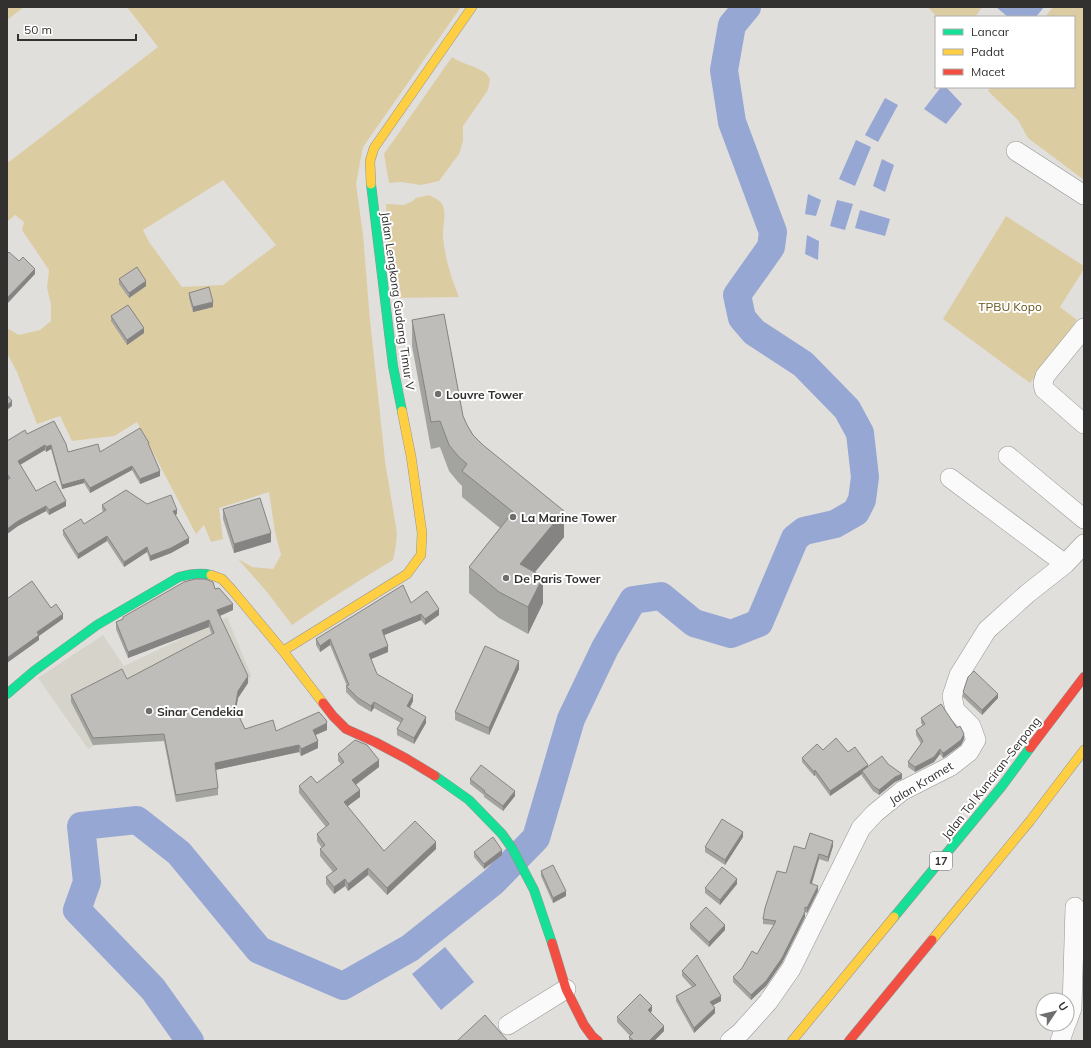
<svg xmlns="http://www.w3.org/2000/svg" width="1091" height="1048" font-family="Mulish,sans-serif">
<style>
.built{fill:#d6d3ca}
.green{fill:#dccca2;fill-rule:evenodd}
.water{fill:#96a7d4}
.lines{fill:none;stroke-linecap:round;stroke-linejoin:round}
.river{stroke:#96a7d4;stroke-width:28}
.street-casing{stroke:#959492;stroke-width:20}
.fast-casing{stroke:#959492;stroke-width:10}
.slow-casing{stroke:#959492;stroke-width:10}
.jam-casing{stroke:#959492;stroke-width:10}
.street{stroke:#fafafa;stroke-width:19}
.fast{stroke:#16e098;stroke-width:9}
.slow{stroke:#ffcf43;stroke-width:9}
.jam{stroke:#f24e42;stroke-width:9}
.wall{fill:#a3a3a0}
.shaded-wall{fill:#858482}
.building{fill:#bebdba;stroke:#858482}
.poi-dot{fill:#6f6e6c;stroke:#fff;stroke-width:1.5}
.labels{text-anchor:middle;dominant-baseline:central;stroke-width:4;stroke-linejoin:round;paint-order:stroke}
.shield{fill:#fff;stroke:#706f6d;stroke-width:1}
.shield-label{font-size:11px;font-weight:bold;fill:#32312f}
.street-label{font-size:12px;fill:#32312f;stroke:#fff}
.park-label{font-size:12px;fill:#675218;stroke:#fff}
.poi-label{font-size:12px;font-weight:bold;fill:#32312f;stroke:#fff;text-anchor:start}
</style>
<rect width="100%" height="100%" fill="#e1dfdc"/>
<!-- built -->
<path class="built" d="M227 617 251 675 249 681 238 698 235 715 245 736 273 726 281 756 215 770 218 795 176 802 164 741 95 745 88 749 38 678 103 635 124 666Z"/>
<!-- green -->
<path class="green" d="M7 7H24L7 20Z
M127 7H461L363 147 356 184 363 235 370 320 385 461 397 533 396 545 393 560C358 581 325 602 292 625L267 592 238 559 252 567 273 569 281 555 275 532 269 492 219 508 223 539 211 542 204 525 196 534 137 422 114 436 72 441 60 416 37 424 17 372 7 353V328L19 335 40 330 51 321V305L47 287 49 270 22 230 24 222 15 215 7 222V159L9 162 158 47ZM223 180 276 245 223 285 182 287 149 242 143 230Z
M928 7H982L975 17H937Z
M1053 7H1084V180L1028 138 1018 120 988 91 991 87H1074V17H1045Z
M452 57C461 64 474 65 484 72 486 73 488 76 490 79L488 90 463 126V141L459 154 439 181 421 185 401 182 389 183 384 154Z
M429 195C434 198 441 200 443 206 447 217 442 227 443 237 445 258 451 278 459 297L390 298 386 204 403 205 411 202 416 198Z
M1006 216 1084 266V269L1060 307 1077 320 1030 383 943 319Z"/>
<!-- water -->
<path class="water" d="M996 7H1044L1036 17H1008Z
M941 87H946L962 104 946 124 924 109Z
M885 98 898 105 878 142 865 135Z
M856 140 871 147 855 186 839 179Z
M882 159 894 165 885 192 873 186Z
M808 194 821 200 816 216 805 214Z
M837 200 853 204 845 230 830 226Z
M860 210 890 219 885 236 855 228Z
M807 235 819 241 818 260 805 254Z
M445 947 474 982 441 1010 412 974Z"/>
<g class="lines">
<!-- river -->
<path class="river" d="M190 1041 153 989 77 910 87 882 81 826 137 820 179 853 259 950 343 986 410 948 493 882 536 838 571 719 605 648 633 600 661 596 694 623 731 634 759 623 795 538 804 531 835 524 856 512 862 500 865 477 860 433 847 409 803 364 754 332 742 318 737 295 771 247 773 232 732 122 724 70 732 25 747 7"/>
<!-- street casing -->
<g class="street-casing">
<path id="street" d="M1016 151 1084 195
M1084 328 1045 376 1043 383 1044 389 1084 424
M1008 456 1084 519
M950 478 1065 564
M1067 1022 1072 1008 1075 907
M508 1025 566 989
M730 1041 741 1032 768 1002 791 969 861 828 875 813 902 791 951 766 969 752 976 740 971 726 955 710 952 696 959 675 987 630 1027 594 1065 564 1084 544
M1060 1041 1066 1024"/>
</g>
<!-- fast casing -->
<g class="fast-casing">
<path id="fast" d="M371 184 393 366 402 411
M7 694 34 671 97 625 179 577C190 574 200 572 211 575
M435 776 469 800 502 834 512 848 534 890 552 943
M894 917 1002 786 1030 748"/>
</g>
<!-- slow casing -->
<g class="slow-casing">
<path id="slow" d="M371 184 370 161 374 148 472 7
M211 575 222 579 233 591 283 651 323 703
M283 651 407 574 421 555 422 533 411 456 402 411
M932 940 1030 821 1084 750
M792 1041 894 917"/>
</g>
<!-- jam casing -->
<g class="jam-casing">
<path id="jam" d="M323 703 333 716 346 729 375 742 407 759 435 776
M1030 748 1084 677
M552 943 566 989 584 1025 592 1036 598 1041
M849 1041 932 940"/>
</g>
<!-- street -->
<use href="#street" class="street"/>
<!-- fast -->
<use href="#fast" class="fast"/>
<!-- slow -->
<use href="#slow" class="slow"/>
<!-- jam -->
<use href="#jam" class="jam"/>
</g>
<!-- wall -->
<path class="wall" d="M119 279 146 286 129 298 119 284Z
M189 293 213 307 193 312 189 298Z
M111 316 144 333 127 345 111 321Z
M412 320 463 416 467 425 473 435 564 537 535 572 543 603 528 634 499 618 469 593V567L500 528 462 497V486L458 482 449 471 440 447 431 449 412 346Z
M27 434 68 452H100L149 446 160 476 140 484 132 470 90 493 84 483 62 489 51 449 46 452 45 450 20 465 36 491 66 506 49 515 46 511 18 526 7 534V441Z
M147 504 177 514 175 515 189 543 171 553 150 561 147 552 124 567 107 541 78 559 63 535V530L84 524 104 512 102 510V505Z
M223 509 271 542 234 553 223 519Z
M215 589 233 610 220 616 248 683 238 698 236 710 245 729 276 731 327 730 316 735 318 748 301 756 299 752 215 770 218 788V795L176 802 164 741 93 745 71 702V695L127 679 212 635 209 627 128 658 116 629V622L123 619V617Z
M411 603 439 615 425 625 421 620 384 635 388 652 371 659 377 674 413 701 410 708 426 723 414 744 397 735V729L401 723 374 708 371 712 358 704 346 692V686H347L330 645 320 652 316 645V639Z
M519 669 489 735 455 720V712Z
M963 692 998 698 982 715 963 697Z
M921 718 964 739 961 745 945 757 943 758 940 754 934 762 915 772 908 767V762L921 744 916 735V730L923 726 921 723Z
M823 750 848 752 868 767 888 764 902 779 895 782 879 795 873 791 862 776V774L830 796 815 775 814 776 802 762V758Z
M338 754 379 767 356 785 360 797 347 806 384 851 436 849 387 895 368 875 348 891 345 886 334 894 326 884V877L333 872 320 856V849L322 848 317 841V834L326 827 299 793V786L317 783 341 764 338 761Z
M470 779 515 796 503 811 484 797V795L470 784Z
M743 837 725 865 705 852V847Z
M833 846 828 862 819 859 812 884 818 891 807 913 805 912V917L782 963 766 986 751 1000 733 982V977L757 954 774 925 763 924V919L786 873 805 849Z
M474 852 502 855 484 869 474 857Z
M541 871 566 896 553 903 541 876Z
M737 884 720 905 705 893V888Z
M690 924 725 930 709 947 690 929Z
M682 971 721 1001 713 1005 715 1013 694 1033 676 1001V996L692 987 682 976Z
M652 1011 650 1012 664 1031 654 1041H629V1037L630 1036 617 1022V1017Z"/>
<!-- shaded-wall -->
<path class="shaded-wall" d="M35 269V274L7 304V298Z
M146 281V286L129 298V293Z
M213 302V307L193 312V307Z
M144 328V333L127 345V340Z
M12 401V406L7 410V405Z
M45 445V450L18 466V461Z
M51 445V449L46 452V447Z
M132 466V470L90 493V488Z
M160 471V476L140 484V479Z
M84 479V483L62 489V485Z
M66 501V506L49 515V510Z
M46 506V511L18 526 7 534V529L18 521Z
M177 510V514L173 516V511Z
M564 511V537L520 590V564Z
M271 533V542L234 553V544Z
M107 536V541L78 559V554Z
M189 538V543L171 553 150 561V556Z
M147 547V552L124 567V562Z
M543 577V603L528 634V607Z
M233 604V610L217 617V610Z
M439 609V615L425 625V619Z
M63 614V619L39 636V640L7 663V658L37 632Z
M421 614V620L382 636V630Z
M209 620V627L128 658V652Z
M330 639V645L320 652V646Z
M388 646V652L369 660V654Z
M519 661V669L489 735V728Z
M248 676V683L238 698 235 715V708L238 691Z
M998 694V698L982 715V710Z
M413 695V701L407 712V706Z
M374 702V708L371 712V706Z
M426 717V723L414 744V738Z
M327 723V730L313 736V730Z
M964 734V739L961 745 943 758V753Z
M318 741V748L301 756V749Z
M299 745V752L215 770V763Z
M940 749V754L934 762 915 772V767Z
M379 760V767L352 787V780Z
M868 765V770L862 771V774L830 796V791Z
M815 770V775L814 776V772Z
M902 774V779L895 782 879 795V790L895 777Z
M360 790V797L344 809V802Z
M515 791V796L503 811V806Z
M743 832V837L725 865V860Z
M833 841V846L828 862V857Z
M436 842V849L387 895V888Z
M502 850V855L484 869V864Z
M819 854V859L810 888V883Z
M368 868V875L348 891V884Z
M345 879V886L334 894V887Z
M737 879V884L720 905V900Z
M818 886V891L807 913V908Z
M566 891V896L553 903V898Z
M805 907V917L782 963 766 986 751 1000V995Z
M725 925V930L709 947V942Z
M721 996V1001L710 1007V1002Z
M652 1006V1011L648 1015V1010Z
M715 1008V1013L694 1033V1028Z
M664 1026V1031L654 1041H649Z"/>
<!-- building -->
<path class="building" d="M9 252 19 261 23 257 35 269 7 298V254Z
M137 267 146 281 129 293 119 279Z
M209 287 213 302 193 307 189 293Z
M128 305 144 328 127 340 111 316Z
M444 314 463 416 467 425 473 435 483 445 564 511 520 564 543 577 528 607 499 592 469 567 513 512 462 471 467 464 458 456 449 445 440 421 431 422 412 320Z
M7 395 12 401 7 405Z
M54 421 66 444 68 452 98 444 100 452 140 428 149 443H148L160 471 140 479 132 466 90 488 84 479 62 485 51 445 46 447 45 445 18 461 36 491 55 481 66 501 49 510 46 506 18 521 7 529V480L10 478 7 474V441L25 430 27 434Z
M126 490 147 504 171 495 177 510 173 511 189 538 171 548 150 556 147 547 124 562 107 536 78 554 63 530 81 519 84 524 106 510 102 505Z
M260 498 271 533 234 544 223 509Z
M195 579H205L213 582 215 589 219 588 233 604 217 610 248 676 238 691 235 708 245 729 273 720 276 731 319 712 326 720 327 723 313 730 318 741 301 749 299 745 215 763 218 788 176 795 164 734 93 738 71 695 122 669 127 679 214 633 209 620 128 652 116 622 123 619V617L184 582Z
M32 581 51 608 56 604 63 614 37 632 39 635 7 658V599Z
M403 585 411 603 427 591 439 609 425 619 421 614 382 630 388 646 369 654 377 674 413 695 407 706 426 717 414 738 397 729 403 719 374 702 371 706 358 698 346 686 349 685 330 639 320 646 316 639Z
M485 646 519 661 489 728 455 712Z
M974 671 998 694 982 710 963 692 968 677Z
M941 704 957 728 960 726 964 734 961 740 945 752 943 753 940 749 934 757 915 767 908 762 923 741 916 730 925 724 921 718Z
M836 738 848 752 855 747 868 765 830 791 815 770 814 772 802 758 817 744 823 750Z
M355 740 367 745 379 760 352 780 360 790 344 802 384 851 415 821 436 842 387 888 368 868 348 884 345 879 334 887 326 877 337 869 320 849 325 845 317 834 329 824 299 786 311 776 317 783 344 762 338 754Z
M882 756 888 764 902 774 895 777 879 790 873 786 862 771Z
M481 765 515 791 503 806 484 792 485 791 470 779Z
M722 819 743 832 725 860 705 847Z
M810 833 833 841 828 857 819 854 810 883 818 886 807 908 805 907V912L782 958 766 981 751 995 733 977 742 968 752 951 757 954 776 921 763 919 765 908 777 871 786 873 794 846 805 849Z
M493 837 502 850 484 864 474 852Z
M553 865 566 891 553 898 541 871Z
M722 867 737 879 720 900 705 888Z
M706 907 725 925 709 942 690 924Z
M697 955 721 996 710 1002 715 1008 694 1028 676 996 696 985 682 971Z
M640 994 652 1006 648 1010 664 1026 649 1041H634L629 1037 633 1033 617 1017Z
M485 1015 507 1040 506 1041H457Z"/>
<!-- markers -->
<g class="poi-dot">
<circle cx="438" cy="394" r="4"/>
<circle cx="513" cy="517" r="4"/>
<circle cx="506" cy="578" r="4"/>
<circle cx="149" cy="711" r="4"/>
</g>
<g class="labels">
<!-- shield labels -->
<rect class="shield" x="930" y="852" width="22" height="18" rx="3"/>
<g class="shield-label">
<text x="941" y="861">17</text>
</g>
<!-- street labels -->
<g class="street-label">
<text transform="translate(398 301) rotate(82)">Jalan Lengkong Gudang Timur V</text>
<text transform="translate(991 778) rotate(-52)">Jalan Tol Kunciran–Serpong</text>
<text transform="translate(921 783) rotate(-31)">Jalan Kramet</text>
</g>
<!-- park labels -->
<g class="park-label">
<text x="1010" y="306">TPBU Kopo</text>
</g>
<!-- poi labels -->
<g class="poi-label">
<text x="446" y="394">Louvre Tower</text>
<text x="521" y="517">La Marine Tower</text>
<text x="514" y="578">De Paris Tower</text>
<text x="157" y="711">Sinar Cendekia</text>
</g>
</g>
<!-- border -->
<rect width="1091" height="1048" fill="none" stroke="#32312f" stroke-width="16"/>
<!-- legend -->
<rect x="935" y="16" width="140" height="72" fill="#ffffff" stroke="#adadac"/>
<rect x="943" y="29" width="20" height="6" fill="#16e098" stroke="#adadac"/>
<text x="971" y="36" font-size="12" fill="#32312f">Lancar</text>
<rect x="943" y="49" width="20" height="6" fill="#ffcf43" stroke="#adadac"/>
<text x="971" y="56" font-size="12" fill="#32312f">Padat</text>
<rect x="943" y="69" width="20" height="6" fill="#f24e42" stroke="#adadac"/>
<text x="971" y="76" font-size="12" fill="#32312f">Macet</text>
<!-- north arrow -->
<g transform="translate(1055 1012) rotate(55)"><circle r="19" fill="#ffffff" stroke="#adadac"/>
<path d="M0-3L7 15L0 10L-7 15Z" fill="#6f6e6c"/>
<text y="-6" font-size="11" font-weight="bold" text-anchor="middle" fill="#32312f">U</text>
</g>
<!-- scale -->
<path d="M18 34v6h118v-6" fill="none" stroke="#32312f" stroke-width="2"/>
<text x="24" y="34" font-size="12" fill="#32312f" stroke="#ffffff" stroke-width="3" paint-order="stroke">50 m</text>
</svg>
